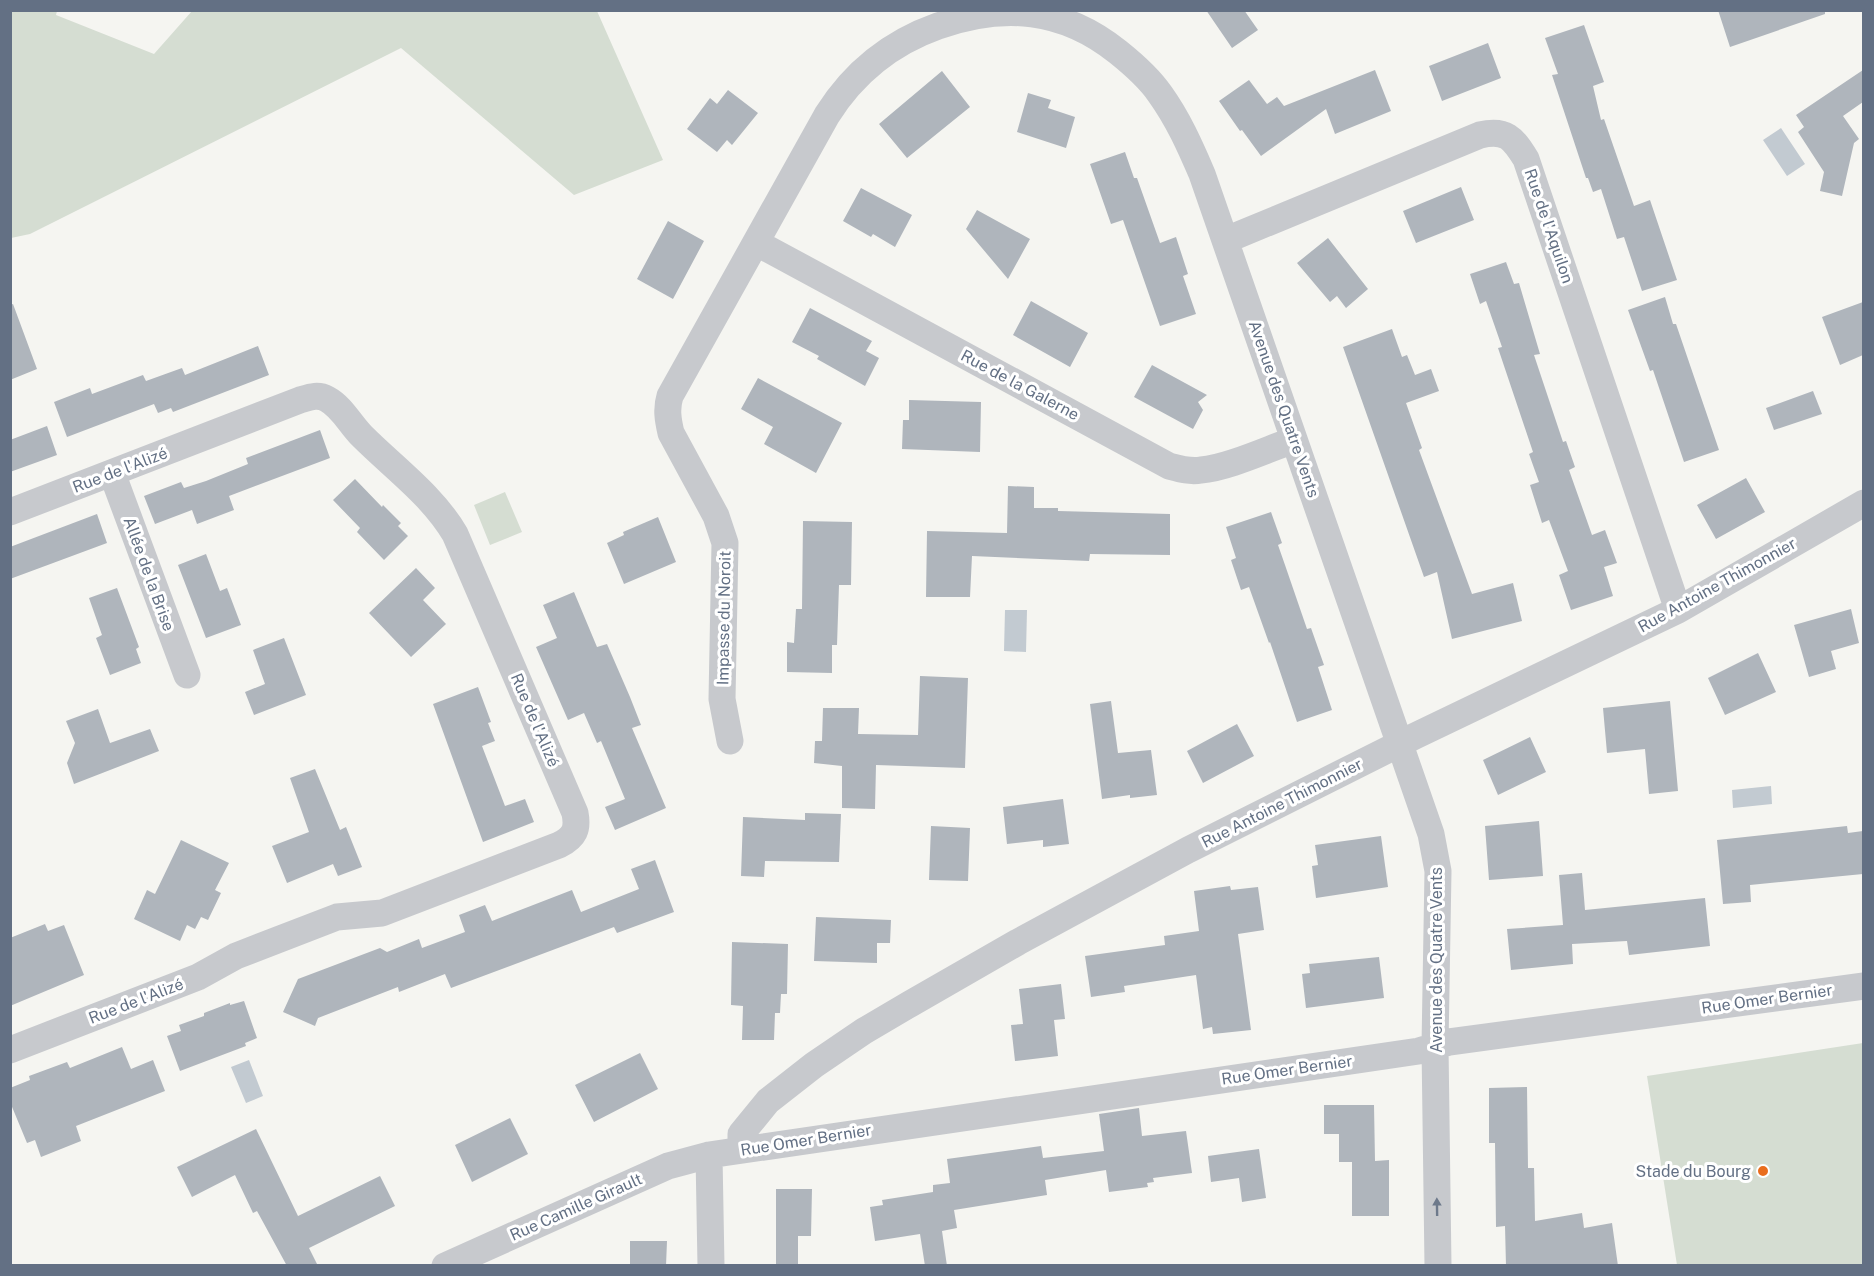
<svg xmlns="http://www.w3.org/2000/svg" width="1874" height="1276" font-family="'Public Sans',sans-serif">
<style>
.green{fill:#d5ddd2}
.water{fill:#c2cad1}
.building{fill:#afb5bc}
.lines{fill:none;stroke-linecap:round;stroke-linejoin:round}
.street{stroke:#c7c9cd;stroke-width:27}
.oneway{fill:#6d798b}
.poi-dot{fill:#e96d1d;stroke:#fff;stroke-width:2}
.labels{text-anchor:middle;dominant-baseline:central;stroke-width:6;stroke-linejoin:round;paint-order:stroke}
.street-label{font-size:16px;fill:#637084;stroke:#fff}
.poi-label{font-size:16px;fill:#637084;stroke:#fff;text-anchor:end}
</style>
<rect width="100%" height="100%" fill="#f5f5f1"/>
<!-- green -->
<path class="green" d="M10 11H57L56 15 154 54 192 11H597L663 160 574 195 401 48 30 234 11 238Z
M505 492 522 532 490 545 474 505Z
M1863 1043V1265H1677L1647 1076Z"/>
<!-- water -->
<path class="water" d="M1781 128 1805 164 1787 176 1763 140Z
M1005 610H1027L1026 652 1004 651Z
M1771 786 1772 804 1733 808 1732 790Z
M249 1060 263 1096 246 1103 231 1067Z"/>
<!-- building -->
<path class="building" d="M1206 10H1244L1258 30 1232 48Z
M1718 10H1825V14L1730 47Z
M1584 25 1604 82 1593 86 1601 120 1604 119 1634 206 1650 200 1677 280 1642 291 1624 237 1617 239 1601 189 1593 192 1588 178H1586L1552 75 1558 74 1545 38Z
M1488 43 1501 78 1442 101 1429 66Z
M1375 70 1391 111 1335 134 1326 109 1261 156 1242 130 1240 131 1219 101 1249 80 1267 104 1277 97 1284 106Z
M1863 70V102L1843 116 1859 139 1854 143 1842 196 1820 191 1824 172 1798 132 1804 127 1796 115Z
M942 71 970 107 907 158 879 124Z
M728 90 758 113 732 145 727 140 717 152 687 129 710 98 717 104Z
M1028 93 1051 100 1048 108 1075 117 1066 148 1017 132Z
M1125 152 1134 178H1137L1160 243 1176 237 1188 274 1183 276 1196 314 1160 326 1123 220 1111 224 1090 164Z
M1461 187 1474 220 1416 243 1403 211Z
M861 188 912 215 895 247 873 234 871 237 843 221Z
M977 210 1030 239 1008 279 966 229Z
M668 221 704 241 673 299 637 279Z
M1328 238 1368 289 1346 308 1337 296 1330 302 1297 263Z
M1506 262 1514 284 1519 283 1540 354 1534 355 1563 442 1566 441 1575 467 1569 470 1592 535 1605 530 1617 563 1604 567 1613 596 1571 610 1559 575 1568 571 1549 520 1542 523 1530 485 1539 482 1529 454 1533 452 1498 348 1502 347 1486 301 1480 304 1470 274Z
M1665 297 1673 324H1676L1719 450 1684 462 1653 370 1650 371 1628 310Z
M1031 301 1088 333 1070 367 1013 335Z
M1863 302V355L1840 365 1822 317Z
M13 304 37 369 10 380V305Z
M810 308 872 341 866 351 879 358 865 386 817 359 819 356 792 342Z
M1392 329 1402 357 1407 355 1415 375 1431 369 1439 391 1406 403 1422 448 1419 450 1472 594 1513 583 1522 621 1452 639 1437 572 1424 577 1343 347Z
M258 346 269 375 173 412 171 408 158 413 154 404 67 437 54 402 90 388 92 394 143 375 146 381 182 368 185 375Z
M1152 365 1207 395 1198 402 1203 410 1193 429 1134 397Z
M758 378 842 423 816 473 764 444 773 427 741 409Z
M1813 391 1822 414 1774 430 1766 408Z
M909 400 981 402 980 452 902 449 903 420H909Z
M47 426 57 455 10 472V440Z
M320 430 330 458 229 496 234 510 197 524 192 510 155 524 144 496 181 482 184 488 206 481 248 464 246 458Z
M1746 478 1765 512 1716 539 1697 505Z
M355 479 382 507 383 505 401 523 398 526 408 536 384 560 357 532 360 528 333 500Z
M1008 486 1034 487V508H1058V511L1170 514V555L1090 554 1089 561 972 556 970 597H926L927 531 1007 533Z
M1271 512 1282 543 1278 545 1285 565 1307 629 1311 628 1324 665 1318 667 1332 710 1297 722 1270 642 1269 643 1249 587 1241 590 1231 560 1236 558 1226 527Z
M97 514 107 543 10 579V547Z
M658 517 676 562 624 584 607 543 624 535 623 532Z
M803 521 852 522 851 585H839L837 645H832V673L787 672V642L794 643 796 609H802Z
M206 554 220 591 227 588 241 625 206 638 178 565Z
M416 568 435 588 423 600 446 624 411 657 369 613Z
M117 588 139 647 136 649 141 663 110 675 96 638 102 635 89 598Z
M574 592 597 647 607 644 630 697 641 725 632 728 666 808 615 830 605 807 625 799 601 741 597 743 584 713 568 720 536 647 557 638 543 605Z
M1851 609 1859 643 1831 651 1836 669 1809 677 1794 625Z
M284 638 306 695 254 715 245 692 265 684 253 650Z
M1758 653 1776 692 1725 715 1708 678Z
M920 676 968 678 965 768 876 765 875 809 842 808V766L814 763 815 741H822L823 708H859L858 734 918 735Z
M478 687 491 722 488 723 495 741 482 746 505 806 525 799 534 822 483 842 433 704Z
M1111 701 1118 753 1151 750 1157 795 1130 798V795L1102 799 1090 704Z
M1670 701 1678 791 1649 794 1645 749 1607 753 1603 708Z
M98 709 110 743 150 729 159 751 74 784 67 763 75 743 66 721Z
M1237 724 1254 756 1203 783 1187 751Z
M1530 737 1546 772 1498 795 1483 760Z
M315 769 340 830 346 827 362 867 338 876 333 864 287 883 272 846 309 832 290 778Z
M1063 799 1069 844 1043 847V840L1007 844 1003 807Z
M805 813 841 814 839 862 765 861 764 877 741 876 743 817 805 820Z
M1539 821 1543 876 1489 880 1485 826Z
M931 826 970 828 968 881 929 880Z
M1847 826 1848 833 1863 831V874L1750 885 1751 902 1723 904 1717 840Z
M1381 836 1388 887 1316 898 1312 866 1318 865 1315 845Z
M181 840 229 863 215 890 221 893 208 920 201 917 195 929 187 925 180 941 134 919 147 890 155 894Z
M655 860 674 912 617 933 614 927 451 988 445 974 399 992 398 987 318 1018 315 1026 283 1012 298 979 380 948 387 952 419 939 422 948 465 932 459 915 485 905 492 921 572 890 581 912 639 889 631 869Z
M1582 873 1585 910 1705 898 1710 946 1629 955 1627 941 1572 944 1573 964 1511 970 1507 929 1563 925 1559 875Z
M1230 886 1231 890 1258 887 1264 930 1238 934 1251 1030 1213 1034 1212 1027 1203 1029 1196 975 1124 986 1125 992 1091 997 1085 956 1165 945 1164 936 1199 931 1194 891Z
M816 917 891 920 890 943H877V963L814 961Z
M45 924 48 931 64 925 84 975 10 1006V938Z
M732 942 788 944 787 994H781L780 1013H775L774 1040H742L743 1006 731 1005Z
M1379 957 1384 998 1306 1008 1302 974 1310 973 1309 964Z
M1061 984 1065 1019 1054 1020 1058 1056 1015 1061 1011 1025 1023 1024 1019 989Z
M244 1001 257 1038 245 1043 246 1046 180 1071 167 1036 181 1031 179 1025 204 1016V1013L230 1003V1005Z
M122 1047 131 1069 153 1060 165 1091 76 1126 81 1141 41 1157 35 1140 27 1143 10 1102V1088L30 1080 29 1076 67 1062 70 1068Z
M640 1053 658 1089 594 1122 575 1085Z
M1527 1087 1528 1168H1534L1535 1221 1582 1213 1584 1228 1612 1223 1618 1266H1506L1505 1226 1496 1227 1495 1143H1489V1088Z
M1324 1105H1374L1375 1161 1389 1160V1216H1352V1162H1339V1134H1324Z
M1139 1108 1142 1136 1186 1131 1192 1173 1153 1178 1154 1182 1147 1183 1148 1187 1109 1192 1106 1170 1045 1180 1047 1195 954 1210 957 1228 942 1231 947 1266H925L920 1234 875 1241 870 1207 883 1205 882 1200 933 1192V1185L950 1183 947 1159 1041 1146 1043 1158 1104 1151 1099 1114Z
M510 1118 528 1154 472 1182 455 1145Z
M256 1129 298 1216 380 1176 395 1206 309 1248 318 1266H287L257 1211 253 1213 235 1175 192 1197 177 1167Z
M1259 1149 1266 1198 1242 1202 1239 1178 1211 1182 1208 1156Z
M776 1189H812L811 1236H798V1266H776Z
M630 1241H667L666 1266H630Z"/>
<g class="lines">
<!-- street -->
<path class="street" d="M1226 240 1480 135C1506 129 1513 138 1526 159L1678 610
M757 243 1169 466C1180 469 1190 472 1201 470 1227 468 1268 449 1294 440
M112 473 187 675
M10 512 300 400C310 397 318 394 327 399 342 407 350 424 362 436 394 468 432 495 455 534L575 813C578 829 575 837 559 845L382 913 337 917 236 956 198 977 10 1050
M730 741 722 699 725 543 716 516 671 433C668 420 666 409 670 396L827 115C854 72 890 43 938 26 1004 3 1063 8 1118 52 1133 64 1149 78 1160 94 1178 119 1190 146 1202 174L1431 834 1438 871 1435 1046 1438 1266
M741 1150V1134L768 1101 814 1065 864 1031 910 1004 1018 942 1188 850 1415 736 1678 610 1864 503
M709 1155 711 1266
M445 1266 668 1166 709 1155 1419 1051 1449 1042 1864 986"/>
</g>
<!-- one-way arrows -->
<defs><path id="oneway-solid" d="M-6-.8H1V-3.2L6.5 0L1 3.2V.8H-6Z" transform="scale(1.5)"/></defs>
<use class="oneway" href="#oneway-solid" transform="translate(1437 1207) rotate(-91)"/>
<!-- markers -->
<circle class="poi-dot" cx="1763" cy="1171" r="6"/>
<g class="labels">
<!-- street labels -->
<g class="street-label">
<text transform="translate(1549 226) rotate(71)">Rue de l'Aquilon</text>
<text transform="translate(1020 385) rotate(28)">Rue de la Galerne</text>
<text transform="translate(1284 409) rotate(71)">Avenue des Quatre Vents</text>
<text transform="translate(120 470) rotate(-21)">Rue de l'Alizé</text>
<text transform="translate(149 574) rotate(70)">Allée de la Brise</text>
<text transform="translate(1717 585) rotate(-29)">Rue Antoine Thimonnier</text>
<text transform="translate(724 618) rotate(-89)">Impasse du Noroit</text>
<text transform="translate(535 720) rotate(67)">Rue de l'Alizé</text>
<text transform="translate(1282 803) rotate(-27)">Rue Antoine Thimonnier</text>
<text transform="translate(1436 960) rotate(-90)">Avenue des Quatre Vents</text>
<text transform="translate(1767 999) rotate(-8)">Rue Omer Bernier</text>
<text transform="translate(136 1001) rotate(-21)">Rue de l'Alizé</text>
<text transform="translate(1287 1070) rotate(-8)">Rue Omer Bernier</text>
<text transform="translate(806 1140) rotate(-9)">Rue Omer Bernier</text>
<text transform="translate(576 1207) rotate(-24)">Rue Camille Girault</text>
</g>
<!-- poi labels -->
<g class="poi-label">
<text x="1751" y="1171">Stade du Bourg</text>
</g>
</g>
<!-- border -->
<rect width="1874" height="1276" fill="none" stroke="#637084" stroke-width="24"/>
</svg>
